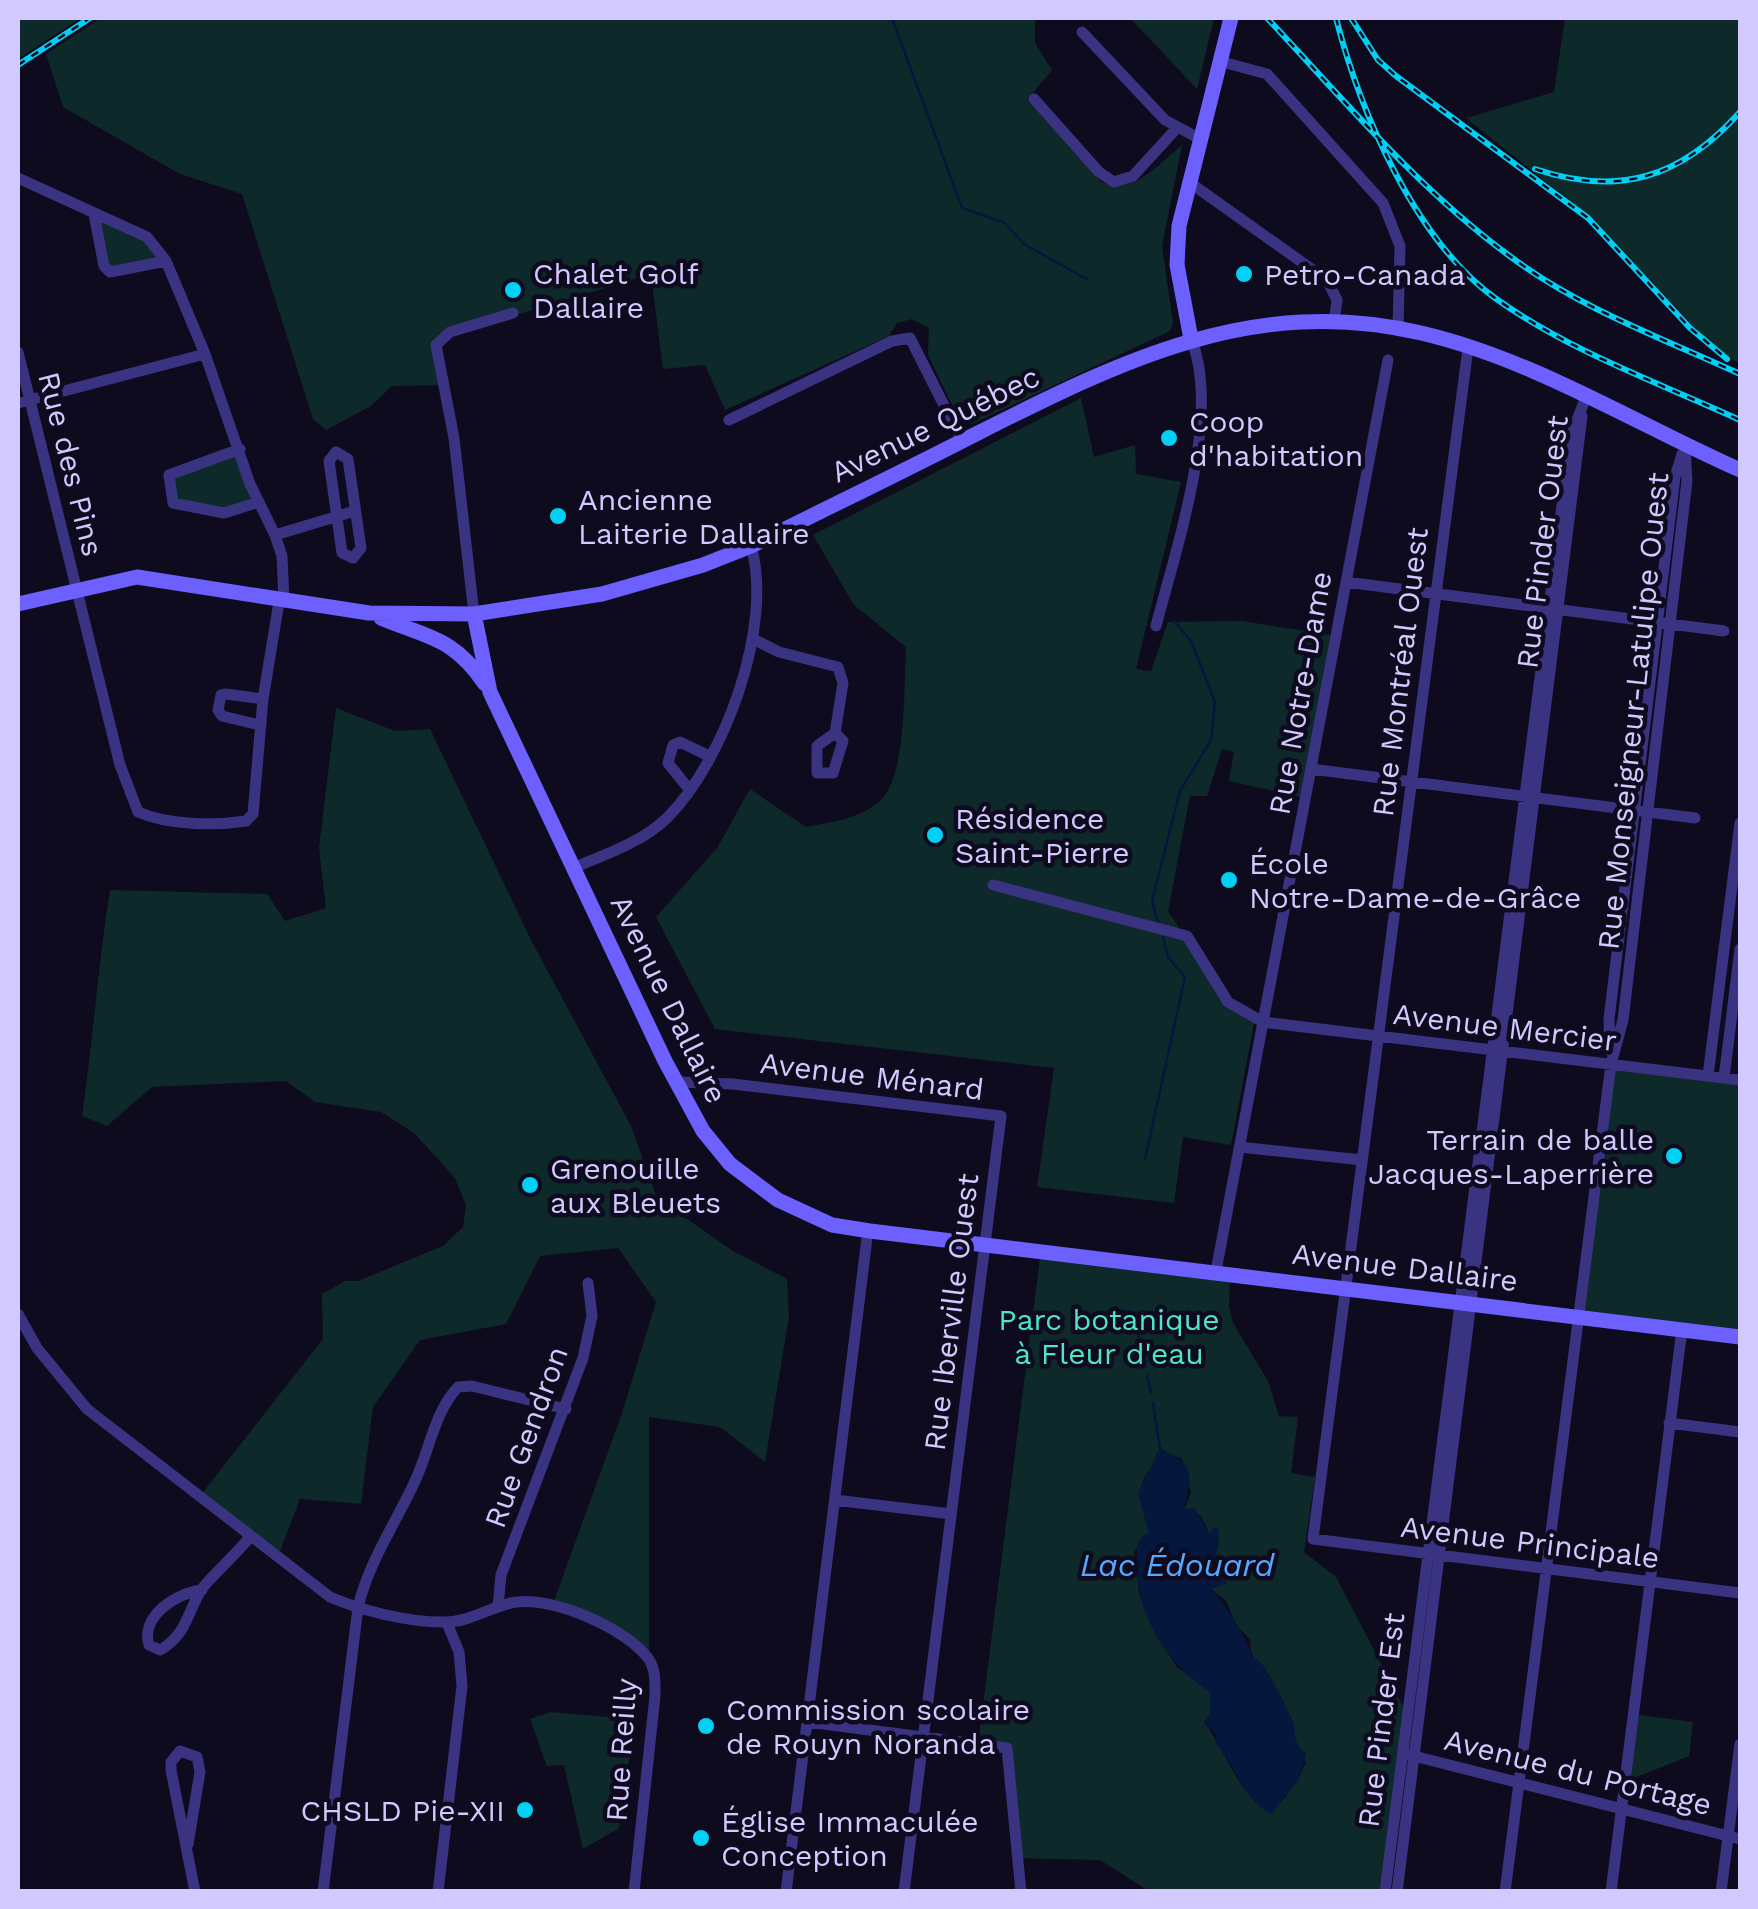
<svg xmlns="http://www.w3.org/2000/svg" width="1758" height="1909" font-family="'Work Sans',sans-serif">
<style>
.green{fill:#0e292a;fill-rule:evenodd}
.water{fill:#06173d}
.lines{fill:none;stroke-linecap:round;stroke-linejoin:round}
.stream{stroke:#06173d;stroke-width:2.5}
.street{stroke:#393382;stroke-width:11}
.secondary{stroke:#6c60ff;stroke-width:15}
.rail-casing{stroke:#00d0f4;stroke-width:6}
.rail{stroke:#0f0b1f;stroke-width:2.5;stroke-dasharray:8;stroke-linecap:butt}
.poi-dot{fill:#00d0f4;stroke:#0f0b1f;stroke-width:4}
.labels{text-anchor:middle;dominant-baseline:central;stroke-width:9;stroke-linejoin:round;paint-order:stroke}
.poi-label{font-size:30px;fill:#d2c9ff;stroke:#0f0b1f;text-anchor:start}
.street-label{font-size:30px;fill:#d2c9ff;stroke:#0f0b1f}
.park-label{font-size:30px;fill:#4ee6c7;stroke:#0f0b1f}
.water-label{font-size:32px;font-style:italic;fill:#57a9ff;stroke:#0f0b1f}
</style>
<rect width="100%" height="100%" fill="#0f0b1f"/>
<!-- green -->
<path class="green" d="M18 18H81L18 59Z
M101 18H1035V43L1052 70 1027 100 1101 182C1135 195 1157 165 1182 145L1162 246 1173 323 1170 331 972 424 961 422 957 415 928 355 929 328 912 319 897 323 889 336 725 410 705 365 663 369 651 274 451 335 441 348 442 385 392 386 371 406 326 430 313 419 242 194 180 174 63 107 46 54Z
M1130 18H1214L1197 89Z
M1565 18H1740V364L1713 347 1595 221 1466 118 1554 92Z
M94 214 147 237 166 261 110 272Z
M1081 398 1094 457 1135 445 1136 474 1181 482 1136 669 1151 671 1168 622 1242 621 1330 635 1301 797 1229 781 1234 752 1222 749 1207 796H1190L1168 911 1228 1002 1255 1018 1231 1145 1183 1137 1174 1203 1037 1187 1054 1068 715 1029 656 917 717 848 750 789 806 827C832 822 859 819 880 801 907 778 904 682 906 647L854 605 813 535Z
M240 449 259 502 224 513 173 503 169 475Z
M336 708 395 731 430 729 531 940 631 1126 657 1198 733 1251 787 1279 789 1316 765 1462 720 1427 649 1417V1660L599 1624 553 1604 622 1413 656 1302 618 1248 540 1256 506 1324 420 1340 373 1407 361 1504 300 1499 277 1559 200 1496 323 1339 322 1294 345 1281H358L443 1246 463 1227 466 1205 455 1178 414 1133 381 1112 315 1102 286 1081 152 1087 107 1126 82 1116C93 1040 98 965 110 890L267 894 285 921 326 908 319 848Z
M1614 1067 1740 1082V1333L1584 1313Z
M1041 1250 1230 1273 1229 1306 1233 1323 1268 1381 1279 1416 1298 1417 1291 1473 1315 1477 1304 1552 1336 1577 1408 1716 1385 1891H1149L1100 1860 1016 1858 1007 1748 978 1744ZM1168 1453 1182 1459 1191 1492 1184 1511 1201 1516 1210 1535 1214 1532 1219 1540 1216 1553 1227 1574 1210 1588 1226 1601 1236 1625 1250 1639 1251 1652 1291 1718 1292 1736 1306 1763 1295 1785 1286 1790 1287 1796 1276 1806C1269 1804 1258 1802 1252 1797 1239 1788 1218 1739 1204 1722L1210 1714V1691L1177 1667 1155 1634 1139 1593 1134 1552 1149 1532C1141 1503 1132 1486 1157 1461L1156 1454Z
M551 1712 635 1719 619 1828 583 1849 564 1765 547 1766 530 1719Z
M1632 1714 1693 1722 1689 1756 1624 1782Z"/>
<!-- water -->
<path class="water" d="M1160 1448C1196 1468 1192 1471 1184 1510L1194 1507 1209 1534 1214 1527 1219 1530 1216 1553 1226 1566V1584L1211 1589C1228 1609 1241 1628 1251 1653 1254 1659 1258 1659 1262 1664 1273 1679 1284 1702 1292 1720 1298 1734 1290 1740 1306 1753L1299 1779 1271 1814C1240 1798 1236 1763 1216 1744L1217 1735 1204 1722 1210 1714V1692C1168 1666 1136 1615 1137 1564 1138 1549 1133 1541 1149 1532L1138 1493Z"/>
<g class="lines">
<!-- stream -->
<path class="stream" d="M892 18 962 208 1005 223 1024 244 1088 280
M1158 922 1152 901 1180 791 1211 740 1215 702 1191 641 1174 621
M1145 1159 1185 977 1168 957 1163 937
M1122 1309 1135 1320 1145 1366
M1147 1375 1151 1393
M1153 1403 1160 1448"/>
<!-- street -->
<path class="street" d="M1082 32 1165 120 1200 139
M1219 61 1267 74 1383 203 1400 246 1398 329
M1034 99 1099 172 1114 182 1133 176 1176 129
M18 178 147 237 166 261 205 354 250 484 275 535 282 556 284 602
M1189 182 1327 280 1337 300 1334 322
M94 214 104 266 110 272 166 261
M1468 348 1313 1539 1740 1593
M18 352 120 765 138 812C168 825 213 826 246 821L253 814 263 699 279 602
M18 403 205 354
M729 420 892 341 910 338 962 441
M240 449 169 475 173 503 224 513 259 502
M336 452 348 459 361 548 353 558 342 553 329 461Z
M275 535 355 511
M1346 582 1724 631
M474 614 454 438 436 345 450 332 513 313
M1156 626C1176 549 1222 413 1191 339
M753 639 779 652 838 667 843 683 835 733
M260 725 222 716 218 710 221 695 226 694 263 699
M835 733 843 741 833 773H817V746Z
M1311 769 1695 818
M688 788 668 763 673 745 680 742 709 756
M573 868C604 855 643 842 668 817 725 759 774 625 751 546
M993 885 1187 936 1228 1002 1263 1022 1740 1080
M1610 1051 1609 1019 1675 477 1682 454
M1708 1076 1740 823
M1724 1078 1740 949
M677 1082 733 1084 1001 1116 904 1892
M1240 1147 1362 1160
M1216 1271 1388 360
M18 1314 37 1348 87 1409 330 1597C363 1611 407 1622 443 1622 469 1623 491 1606 516 1602 554 1597 625 1628 648 1658 656 1669 655 1683 655 1696L634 1892
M1669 1423 1740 1432
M835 1500 951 1514
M202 1590C175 1593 140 1617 149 1645L160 1650C190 1633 188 1605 205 1585 220 1568 236 1554 250 1537
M498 1606 501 1575 583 1358 592 1316 588 1283
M808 1722 1007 1748 1021 1892
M1410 1755 1740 1839
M188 1844 200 1772 197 1757 180 1751 171 1762V1770L195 1892
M323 1892 358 1607C370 1559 396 1523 416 1479 430 1448 435 1411 458 1387L472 1386 566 1409
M438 1892 462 1686 459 1652 447 1623
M786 1892 868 1230
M1385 1892 1571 435 1586 397
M1397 1892 1582 416
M1505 1892 1611 1064 1623 1020 1687 481 1685 446
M1611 1892 1682 1329
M1721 1892 1740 1744"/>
<!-- secondary -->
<path class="secondary" d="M1191 339 1177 265 1179 226 1231 18
M18 604 137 577 369 613 474 614 602 594 703 565 751 546C823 510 896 475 968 438 1115 364 1251 293 1421 333 1533 359 1636 424 1740 470
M474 614 490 692 665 1061 703 1131 730 1164 778 1200 832 1225 870 1231 1740 1337
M381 618C429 638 453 637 485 684"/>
<!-- rail casing -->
<g class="rail-casing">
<path id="rail" d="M1267 18C1344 100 1419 190 1511 257 1579 308 1664 339 1740 374
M1336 18C1360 112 1415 240 1495 298 1569 351 1659 383 1740 420
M1351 18 1378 60 1396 76 1588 218 1690 328 1727 359
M18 65 90 18
M1535 169C1619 197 1681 178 1740 112"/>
</g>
<!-- rail -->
<use href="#rail" class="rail"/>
</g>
<!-- markers -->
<g class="poi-dot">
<circle cx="1244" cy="274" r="10"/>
<circle cx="513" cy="290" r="10"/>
<circle cx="1169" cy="438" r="10"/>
<circle cx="558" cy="516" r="10"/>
<circle cx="935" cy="835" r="10"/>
<circle cx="1229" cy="880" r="10"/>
<circle cx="1674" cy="1156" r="10"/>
<circle cx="530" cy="1185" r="10"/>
<circle cx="706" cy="1726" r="10"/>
<circle cx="525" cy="1810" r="10"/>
<circle cx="701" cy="1838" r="10"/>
</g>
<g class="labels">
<!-- poi labels -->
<g class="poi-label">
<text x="533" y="273">Chalet Golf<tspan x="533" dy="34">Dallaire</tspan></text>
<text x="1264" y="274">Petro-Canada</text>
<text x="1189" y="421">Coop<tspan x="1189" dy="34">d'habitation</tspan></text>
<text x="578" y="499">Ancienne<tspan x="578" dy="34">Laiterie Dallaire</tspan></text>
<text x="955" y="818">Résidence<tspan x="955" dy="34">Saint-Pierre</tspan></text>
<text x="1249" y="863">École<tspan x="1249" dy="34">Notre-Dame-de-Grâce</tspan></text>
<text x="1654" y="1139" text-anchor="end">Terrain de balle<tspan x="1654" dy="34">Jacques-Laperrière</tspan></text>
<text x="550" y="1168">Grenouille<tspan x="550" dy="34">aux Bleuets</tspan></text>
<text x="726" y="1709">Commission scolaire<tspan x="726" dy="34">de Rouyn Noranda</tspan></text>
<text x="505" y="1810" text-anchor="end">CHSLD Pie-XII</text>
<text x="721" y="1821">Église Immaculée<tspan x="721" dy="34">Conception</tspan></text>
</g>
<!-- street labels -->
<g class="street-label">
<text transform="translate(935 424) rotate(-26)">Avenue Québec</text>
<text transform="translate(71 464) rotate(76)">Rue des Pins</text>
<text transform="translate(1542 542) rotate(-83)">Rue Pinder Ouest</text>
<text transform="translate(1400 672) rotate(-83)">Rue Montréal Ouest</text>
<text transform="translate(1300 693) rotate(-80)">Rue Notre-Dame</text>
<text transform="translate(1633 711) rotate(-84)">Rue Monseigneur-Latulipe Ouest</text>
<text transform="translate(669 999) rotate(64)">Avenue Dallaire</text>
<text transform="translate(1505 1027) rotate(7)">Avenue Mercier</text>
<text transform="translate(872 1076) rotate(7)">Avenue Ménard</text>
<text transform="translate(1405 1267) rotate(7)">Avenue Dallaire</text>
<text transform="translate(951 1312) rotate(-83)">Rue Iberville Ouest</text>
<text transform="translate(526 1437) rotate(-70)">Rue Gendron</text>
<text transform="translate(1530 1542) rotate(7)">Avenue Principale</text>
<text transform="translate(1381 1720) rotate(-83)">Rue Pinder Est</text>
<text transform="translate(621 1750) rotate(-86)">Rue Reilly</text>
<text transform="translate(1578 1772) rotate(14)">Avenue du Portage</text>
</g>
<!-- park labels -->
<g class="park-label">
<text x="1109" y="1319">Parc botanique<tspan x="1109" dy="34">à Fleur d'eau</tspan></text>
</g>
<!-- water labels -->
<g class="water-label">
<text x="1177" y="1565">Lac Édouard</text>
</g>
</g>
<!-- border -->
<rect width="1758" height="1909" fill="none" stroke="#d2c9ff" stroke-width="40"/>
</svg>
